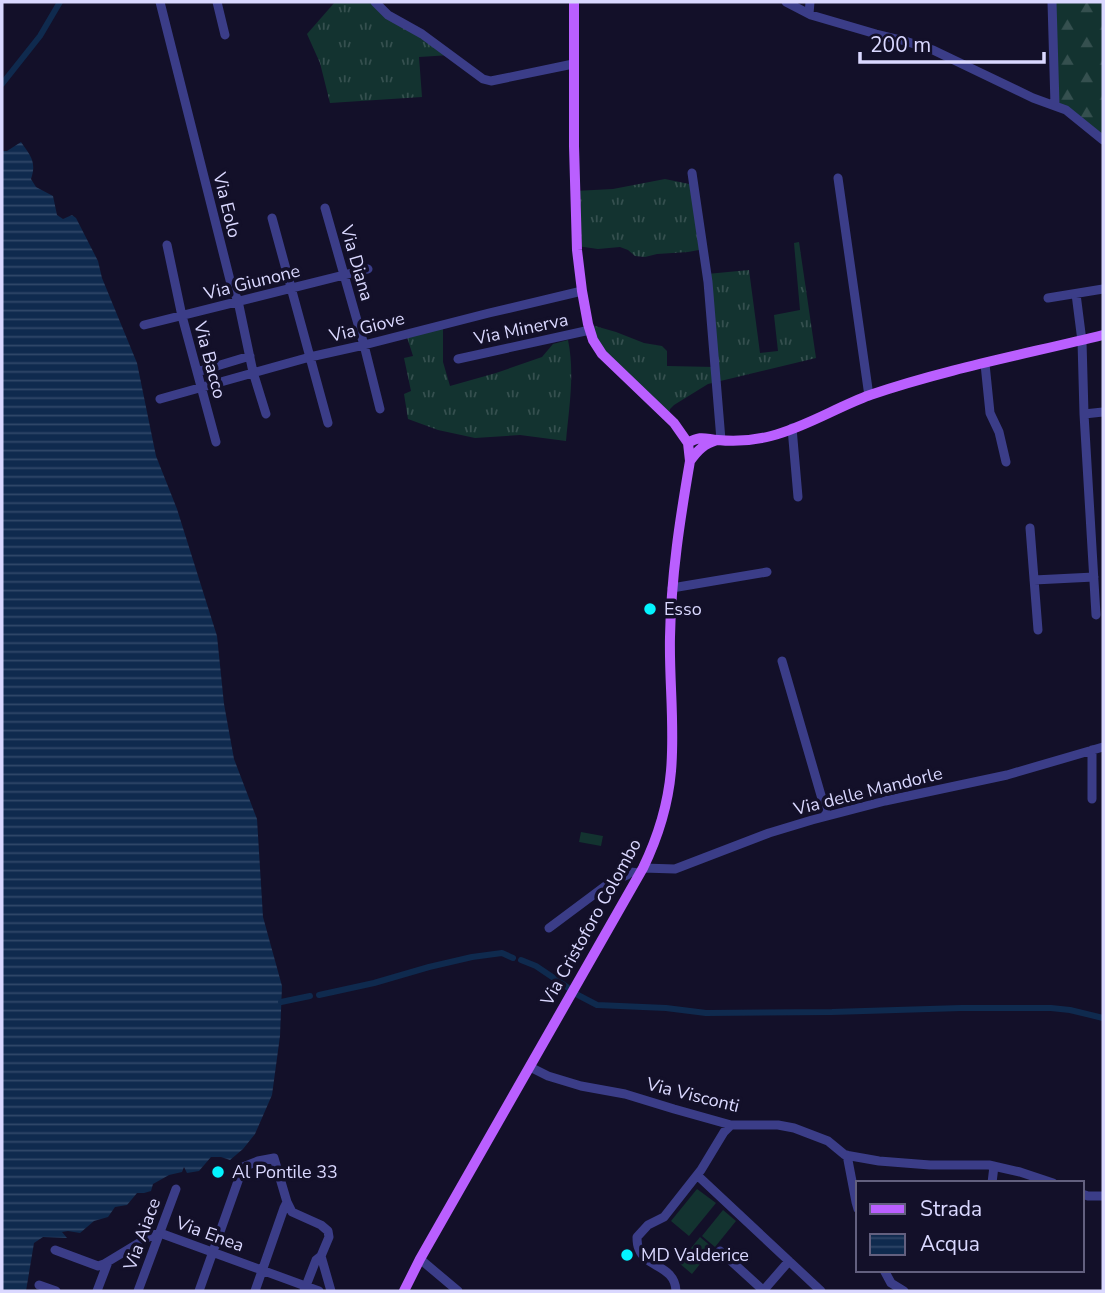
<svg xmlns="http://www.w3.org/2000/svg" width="1105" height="1293" font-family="'Nunito Sans',sans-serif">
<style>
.grass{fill:url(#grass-tufts)}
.forest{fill:url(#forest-firs)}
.green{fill:#133330}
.water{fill:url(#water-rules)}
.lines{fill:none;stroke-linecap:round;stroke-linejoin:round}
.canal{stroke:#0f2a4e;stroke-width:6}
.minor{stroke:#3b3d88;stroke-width:9}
.major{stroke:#ba5fff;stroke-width:10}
.poi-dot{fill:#04f4ff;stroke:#131029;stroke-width:2.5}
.labels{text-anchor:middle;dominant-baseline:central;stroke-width:7;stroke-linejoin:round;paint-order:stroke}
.street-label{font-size:18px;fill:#dad8ff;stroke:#131029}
.poi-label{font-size:18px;fill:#dad8ff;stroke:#131029;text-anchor:start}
</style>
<defs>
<pattern id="grass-tufts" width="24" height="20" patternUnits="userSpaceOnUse" patternTransform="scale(1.75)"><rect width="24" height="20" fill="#133330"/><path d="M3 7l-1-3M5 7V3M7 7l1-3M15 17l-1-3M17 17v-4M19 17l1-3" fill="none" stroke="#35504f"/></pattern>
<pattern id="forest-firs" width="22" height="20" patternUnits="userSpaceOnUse" patternTransform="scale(1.75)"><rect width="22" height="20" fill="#133330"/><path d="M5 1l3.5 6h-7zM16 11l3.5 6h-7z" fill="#35504f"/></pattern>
<pattern id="water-rules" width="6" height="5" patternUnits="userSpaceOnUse" patternTransform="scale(1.75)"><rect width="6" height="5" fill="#0f2a4e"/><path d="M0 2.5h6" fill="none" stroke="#314869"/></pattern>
</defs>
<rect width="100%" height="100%" fill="#131029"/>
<!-- grass -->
<path class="grass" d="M335 2H375L450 55 419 57 422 97 330 103 320 63 307 34Z
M665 179 694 185 704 249 688 252 657 254 645 257 635 256 628 250 620 247 598 249 577 246 575 191 613 189Z
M799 242 816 358 708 384 674 405 670 409 669 418 602 354 588 324 616 332 644 343 662 346 667 351V366L714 367 707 274 749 270 760 353 778 351 774 315 800 310 794 243Z
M443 325V362L450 386 496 373 542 357 553 344 568 340C575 373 569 408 566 441L520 435 475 438 438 430 408 419 404 394 411 391 404 358 413 356 406 334Z"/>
<!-- forest -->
<path class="forest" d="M1052 2H1103V140L1055 105Z"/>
<!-- green -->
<path class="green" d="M581 832 603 836 601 846 579 842Z
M697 1189 716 1203 689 1236 671 1221Z
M723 1210 736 1221 715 1247 702 1236Z
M700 1237 713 1248 692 1274 679 1263Z"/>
<!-- water -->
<path class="water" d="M21 142C30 155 37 162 31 179L36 187 53 196 57 215 63 219 72 215 76 218 98 261 102 278 137 363 156 456 177 509 217 636 224 704 234 759 257 819 263 917 282 986 280 1036 272 1095 255 1134 243 1149 230 1160 221 1157H211L199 1171 187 1173 184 1167 182 1172 169 1175 153 1184 151 1191 144 1193H137L127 1205 115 1207 108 1217 94 1221 80 1233 68 1231 62 1232 67 1238 43 1237 34 1243 26 1291H2V151H7Z"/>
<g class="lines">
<!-- canal -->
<path class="canal" d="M2 84 40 36 60 2
M521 960 536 966 570 989
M576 994 597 1005 666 1008 706 1013 832 1012 961 1008H1051L1070 1010 1103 1018
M319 995 374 983 429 967 472 957 502 953 513 958
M281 1002 310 996"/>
<!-- minor -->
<path class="minor" d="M160 2 231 284 238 301 253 372 266 414
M217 2 225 35
M375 2 388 15 422 34 483 79 491 81 573 64
M786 2 811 15 876 34 905 41 933 50 1033 98 1066 110 1103 140
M1052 2 1055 105
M809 14 810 2
M692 173 708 282 721 440
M838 178 869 396
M325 208 364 345 380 409
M272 218 328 423
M167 245 182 316 216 442
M1076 294 1082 341 1084 414 1096 615
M1048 298 1103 289
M144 325 368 269
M458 359 590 330
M985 364 990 413 999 432 1006 462
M197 372 250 356
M160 399 310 357 364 345 489 313 582 291
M1084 414 1103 412
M792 428 798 497
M1030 528 1038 630
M1034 580 1094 577
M672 588 767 572
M782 661 827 816
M1092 750V799
M643 868 675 869 769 833 812 820 885 801 1007 775 1103 747
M549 928 612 881 627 875 630 872 640 873
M530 1067 548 1076 581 1086 625 1094 674 1109 731 1125H778L794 1128 828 1141 845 1155 879 1161 930 1165H989L1020 1172 1053 1183
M847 1155 856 1202 858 1209
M697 1175 821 1291
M992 1183 994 1166
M1082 1194 1088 1196H1103
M55 1250 98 1266 104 1264 152 1235 160 1233 319 1291
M720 1251 764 1291
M420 1259 458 1291
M884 1270 891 1283 904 1291
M39 1285 56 1291
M97 1291 108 1262
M138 1291 176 1189
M199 1291 243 1167 258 1161 274 1158 287 1202 292 1212 321 1225 328 1231 329 1237 321 1256 331 1291
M255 1291 284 1208 287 1202
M304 1291 316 1260 321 1256
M676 1291C675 1265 646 1268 639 1249 637 1245 637 1241 637 1237L648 1225 664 1217 701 1170 724 1132 731 1125
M763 1291 789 1261"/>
<!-- major -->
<path class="major" d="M688 443C701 435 705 439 718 440 736 442 755 440 771 436 806 427 837 407 870 395 946 369 1026 354 1103 335
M690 461C698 450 704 444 717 440
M404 1291 420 1259 643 868C658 837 668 805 671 771 675 726 669 681 670 637 671 577 680 519 690 461L688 443 674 423 602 354 593 340 588 324 582 291 577 250 574 146V2"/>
</g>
<!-- markers -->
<g class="poi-dot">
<circle cx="650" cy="609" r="7"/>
<circle cx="218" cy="1172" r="7"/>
<circle cx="627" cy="1255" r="7"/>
</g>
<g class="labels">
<!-- street labels -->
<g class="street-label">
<text transform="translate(227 205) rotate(76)">Via Eolo</text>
<text transform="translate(357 263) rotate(74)">Via Diana</text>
<text transform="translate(252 282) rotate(-14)">Via Giunone</text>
<text transform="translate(367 327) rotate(-14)">Via Giove</text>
<text transform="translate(521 329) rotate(-12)">Via Minerva</text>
<text transform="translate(210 360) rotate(75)">Via Bacco</text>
<text transform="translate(868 791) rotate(-14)">Via delle Mandorle</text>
<text transform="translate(591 922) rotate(-61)">Via Cristoforo Colombo</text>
<text transform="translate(693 1095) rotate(14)">Via Visconti</text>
<text transform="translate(142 1234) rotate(-70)">Via Aiace</text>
<text transform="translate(210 1234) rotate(20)">Via Enea</text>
</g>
<!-- poi labels -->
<g class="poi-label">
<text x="664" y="609">Esso</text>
<text x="232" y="1172">Al Pontile 33</text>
<text x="641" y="1255">MD Valderice</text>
</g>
</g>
<!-- border -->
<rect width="1105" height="1293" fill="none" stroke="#dad8ff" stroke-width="7"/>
<!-- legend -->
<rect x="856" y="1181" width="228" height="91" fill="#131029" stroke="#63607f" stroke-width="2"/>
<rect x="870" y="1204" width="35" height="10" fill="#ba5fff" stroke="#63607f" stroke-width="2"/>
<text x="920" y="1216" font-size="21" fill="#dad8ff">Strada</text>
<rect x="870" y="1234" width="35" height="21" fill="url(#water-rules)" stroke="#63607f" stroke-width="2"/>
<text x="920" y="1251" font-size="21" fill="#dad8ff">Acqua</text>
<!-- scale -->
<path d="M860 52v10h184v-10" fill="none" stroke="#dad8ff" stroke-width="3.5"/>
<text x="870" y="52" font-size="21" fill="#dad8ff" stroke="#131029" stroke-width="5" paint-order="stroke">200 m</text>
</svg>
